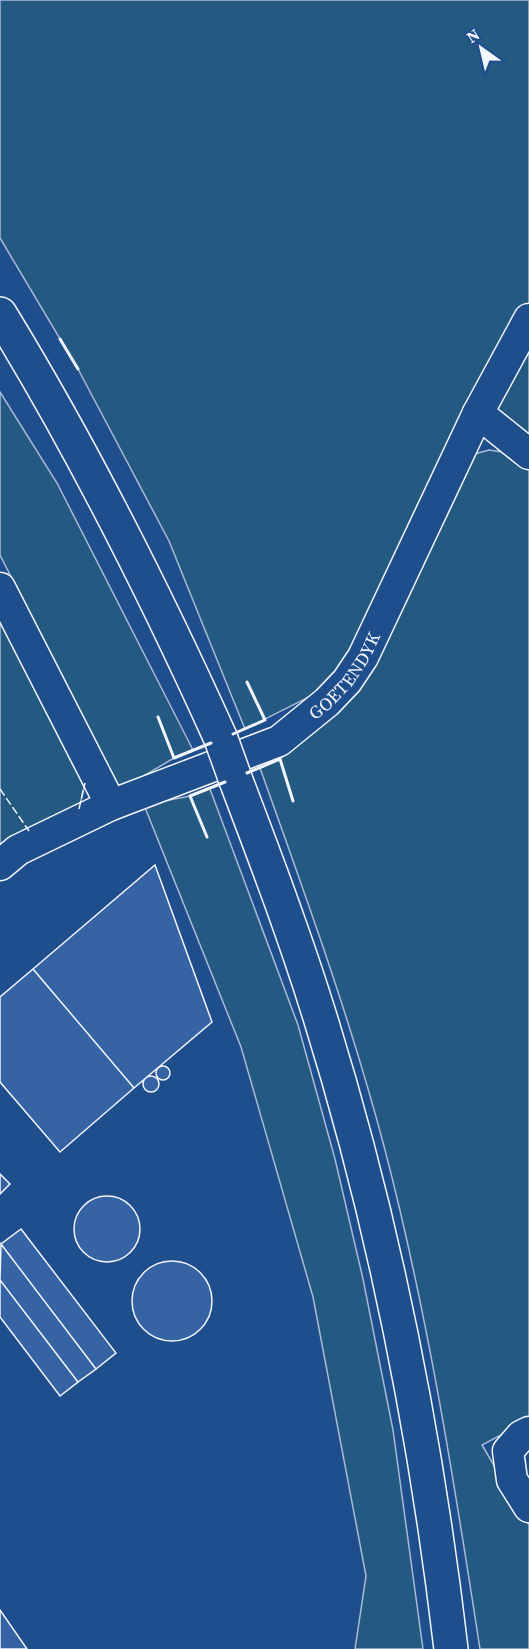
<svg xmlns="http://www.w3.org/2000/svg" width="529" height="1649" font-family="'Source Serif 4',serif">
<style>
.green{fill:#245a82;stroke:#a8bbd7;stroke-width:1.5}
.building{fill:#3563a3;stroke:#f2f6ff;stroke-width:1.5}
.lines{fill:none;stroke-linecap:round;stroke-linejoin:round}
.minor-casing{stroke:#f2f6ff;stroke-width:33}
.major-casing{stroke:#f2f6ff;stroke-width:36}
.minor{stroke:#1f4e8c;stroke-width:30}
.major{stroke:#1f4e8c;stroke-width:33}
.major-bridge-casing{stroke:#f2f6ff;stroke-width:36;stroke-linecap:butt}
.major-bridge{stroke:#1f4e8c;stroke-width:33}
.fence{stroke:#f2f6ff;stroke-width:1.5;stroke-dasharray:8 3;stroke-linecap:butt}
.wall{stroke:#f2f6ff;stroke-width:3}
.labels{text-anchor:middle;dominant-baseline:central;stroke-width:4.5;stroke-linejoin:round;paint-order:stroke}
.street-label{font-size:18px;fill:#f2f6ff;stroke:#1f4e8c}
</style>
<rect width="100%" height="100%" fill="#1f4e8c"/>
<!-- green -->
<path class="green" d="M0 0H529V447L495 411 358 649 315 694 245 729 169 541 78 369 0 238Z
M0 392 57 483 193 750 174 758 120 790 0 555Z
M489 450 514 454 529 462V1420L482 1445 529 1525V1649H480C454 1481 428 1315 385 1150 351 1020 305 894 260 768L280 759 327 715 471 455Z
M0 609 87 775 79 809 0 850Z
M210 789 298 1025 335 1159 363 1279 393 1430 423 1649H355L366 1576 313 1297 241 1047 144 805 190 796Z"/>
<!-- building -->
<path class="building" d="M155 865 212 1022 134 1088 33 969Z
M33 969 134 1088 60 1152 0 1082V997Z
M156 1073a7 7 0 1 1 14 0a7 7 0 1 1-14 0Z
M143 1084a8 8 0 1 1 16 0a8 8 0 1 1-16 0Z
M0 1174 10 1184 0 1194Z
M74 1229a33 33 0 1 1 66 0a33 33 0 1 1-66 0Z
M21 1229 116 1353 96 1369 1 1244Z
M1 1244 96 1369 78 1382 0 1280Z
M132 1301a40 40 0 1 1 80 0a40 40 0 1 1-80 0Z
M0 1280 78 1382 60 1396 0 1317Z
M0 1610 27 1649H0Z"/>
<g class="lines">
<!-- minor casing -->
<g class="minor-casing">
<g id="minor">
<path d="M478 413 529 454"/>
<path d="M0 588 111 805"/>
<path id="s1" d="M0 865 18 850 111 805 279 741 327 702 347 681 363 657 478 413 529 319"/>
<path d="M529 1432 521 1436 508 1451 512 1480 529 1507"/>
</g>
</g>
<!-- major casing -->
<g class="major-casing">
<path id="major" d="M0 314C84 451 155 593 221 739
M235 778C265 857 295 936 320 1017 384 1223 426 1435 451 1649"/>
</g>
<!-- minor -->
<use href="#minor" class="minor"/>
<!-- major -->
<use href="#major" class="major"/>
<!-- major-bridge casing -->
<g class="major-bridge-casing">
<path id="major-bridge" d="M221 739 235 778"/>
</g>
<!-- major-bridge -->
<use href="#major-bridge" class="major-bridge"/>
<!-- fence -->
<path class="fence" d="M0 789 29 831
M79 809 85 783"/>
<!-- wall -->
<path class="wall" d="M60 339 78 369
M158 717 174 758 211 743
M233 734 265 720 247 682
M247 773 280 759 293 801
M207 837 190 796 225 782"/>
</g>
<g class="labels">
<!-- street labels -->
<g class="street-label">
<text stroke="none"><textPath href="#s1" startOffset="400">GOETENDYK</textPath></text>
</g>
</g>
<!-- north arrow -->
<g transform="translate(481 48) rotate(326)" stroke="#1f4e8c" stroke-width="4.5" paint-order="stroke">
<path d="M0-4.5L10 22L0 15L-10 22Z" fill="#f2f6ff"/>
<text y="-9" font-size="16" font-weight="bold" text-anchor="middle" fill="#f2f6ff">N</text>
</g>
</svg>
